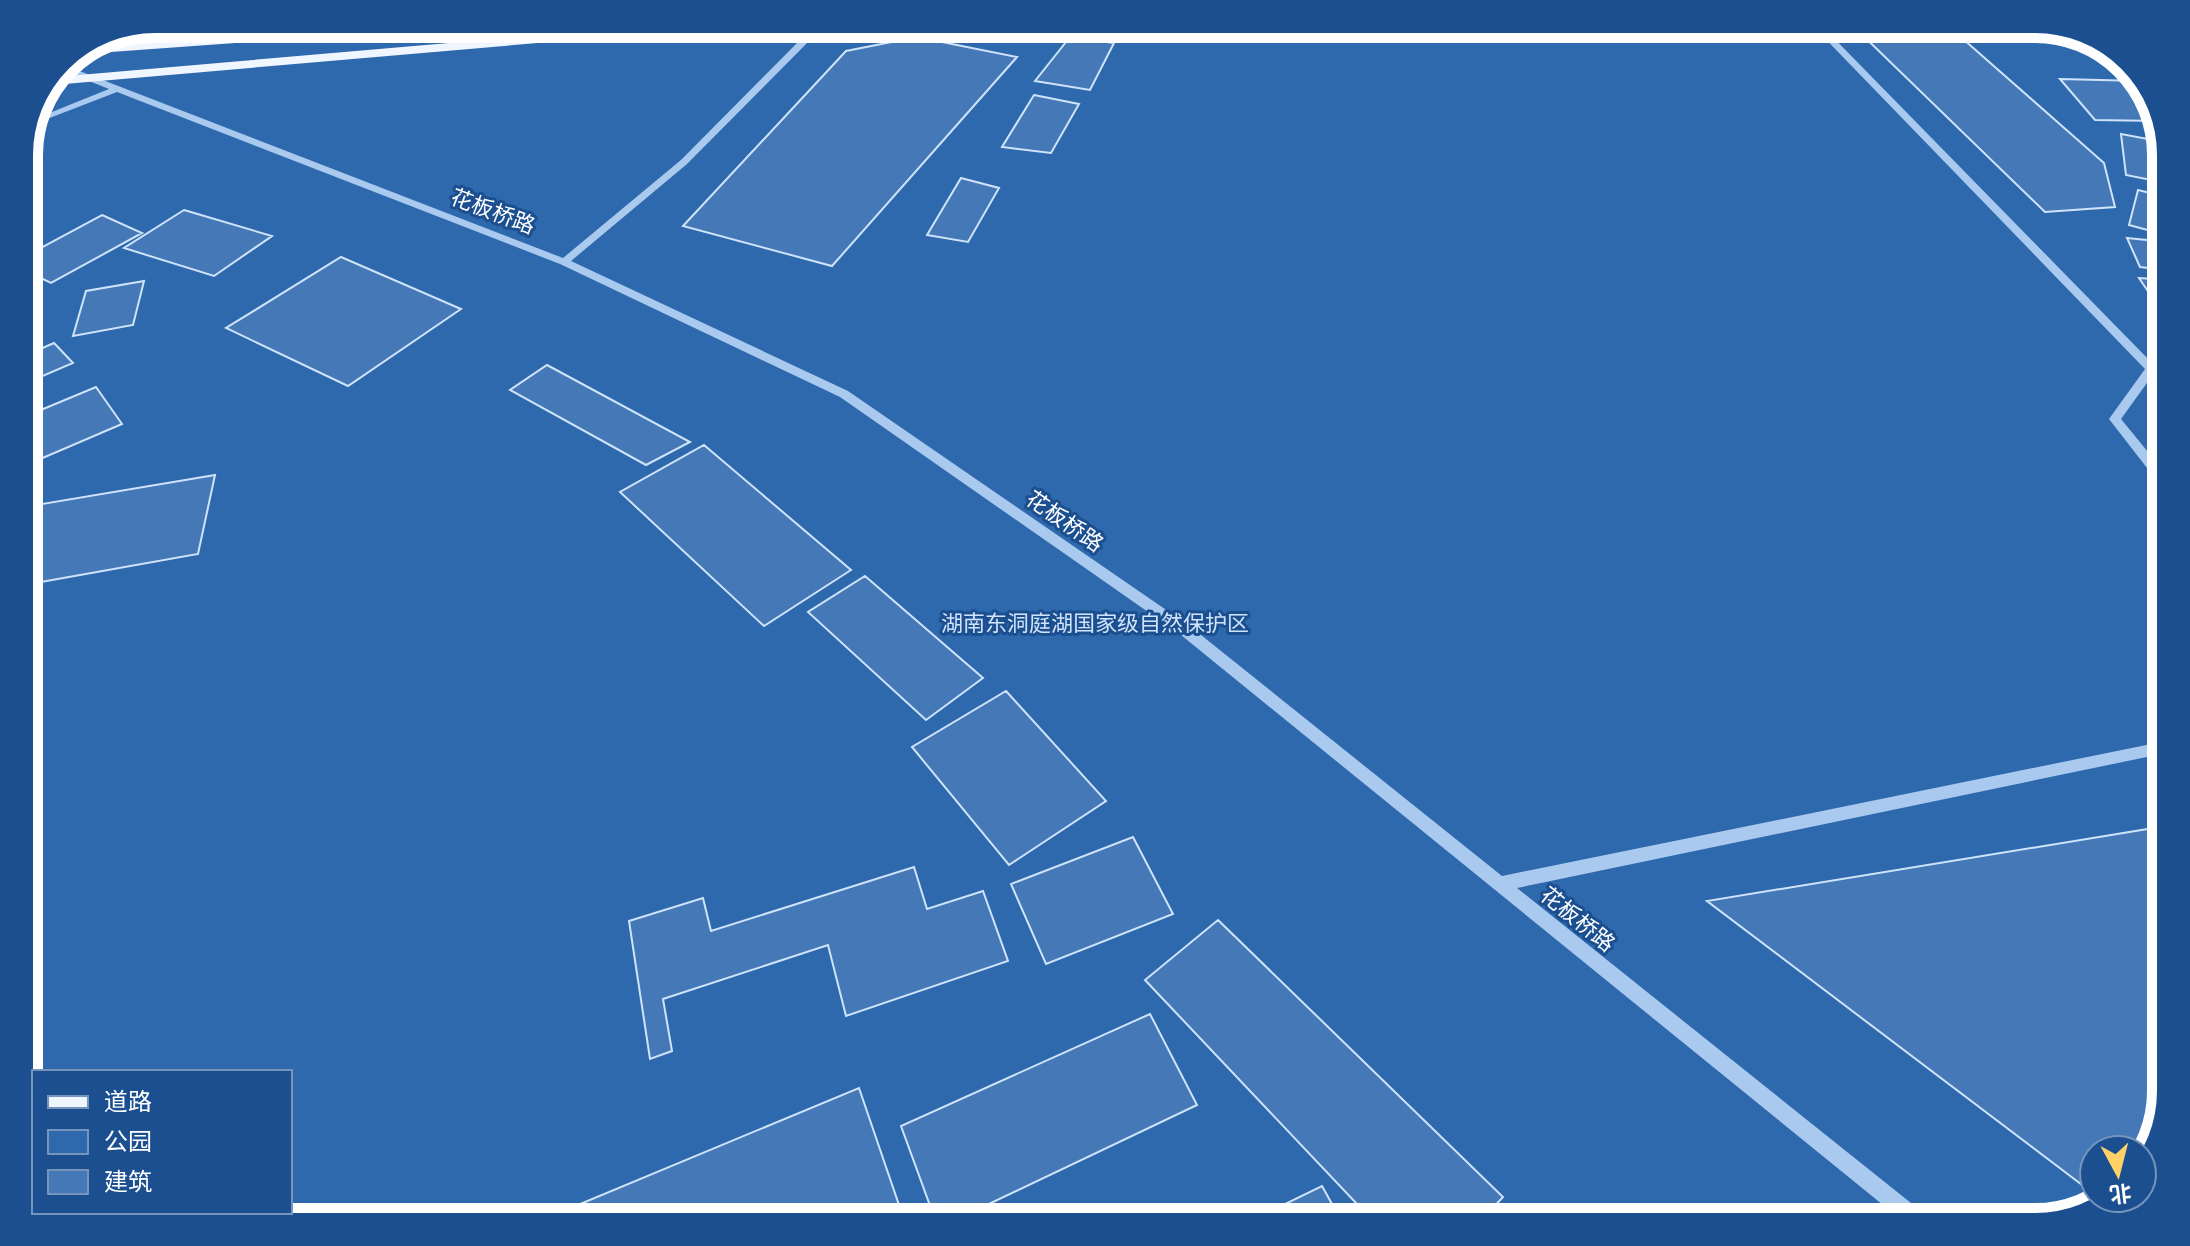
<svg xmlns="http://www.w3.org/2000/svg" width="2190" height="1246" font-family="'PT Sans','Noto Sans SC',sans-serif">
<style>
.green{fill:#2e69ad}
.building{fill:#4478b7;stroke:#cfe3fa;stroke-width:2}
.lines{fill:none;stroke-linecap:round;stroke-linejoin:round}
.minor{fill:#a9c9ee;fill-rule:evenodd}
.major{fill:#f0f6ff;fill-rule:evenodd}
.labels{text-anchor:middle;dominant-baseline:central;stroke-width:6;stroke-linejoin:round;paint-order:stroke}
.street-label{font-size:22px;fill:#fff;stroke:#1b4f8f}
.park-label{font-size:22px;fill:#cfe3fa;stroke:#1b4f8f}
.rim{fill:none;stroke:#fff;stroke-width:10}
</style>
<rect width="100%" height="100%" fill="#1b4f8f"/>
<!-- green -->
<path class="green" d="M155 24H2035L2100 41 2148 89 2166 147V1091L2149 1156 2142 1150H2094V1198H2107L2101 1204 2035 1222H155L117 1212H290V1072H34V1131L24 1099V147L63 62Z"/>
<!-- building -->
<path class="building" d="M1851 24H1946L2104 163 2115 207 2045 212Z
M917 37 1017 57 832 266 683 226 846 51Z
M1070 37 1114 43 1090 90 1035 81Z
M2060 79 2140 81 2148 89 2158 121 2095 120Z
M1034 95 1079 104 1051 153 1002 147Z
M2121 134 2164 142 2166 183 2126 175Z
M961 178 999 188 968 242 927 235Z
M2138 190 2166 197V235L2129 225Z
M184 210 272 236 214 276 124 248Z
M102 215 142 233 51 283 24 270V257Z
M2127 238 2166 242V270L2140 267Z
M341 257 461 309 348 386 226 328Z
M2139 278 2166 280V309H2160Z
M144 281 133 325 73 336 86 291Z
M54 343 73 363 24 384V356Z
M547 365 690 442 646 465 510 390Z
M96 387 122 424 24 466V417Z
M704 445 851 570 764 626 620 492Z
M215 475 198 554 24 585V507Z
M865 576 983 678 926 720 808 612Z
M1006 691 1106 801 1009 865 912 747Z
M2166 826V1091L2149 1156 2142 1163V1150H2094V1194L1707 901Z
M1133 837 1173 914 1046 964 1011 884Z
M914 867 927 909 983 891 1008 961 846 1016 828 945 663 999 672 1051 650 1059 629 921 703 898 711 931Z
M1218 920 1503 1197 1480 1222H1374L1145 980Z
M1150 1014 1197 1105 951 1222H936L901 1126Z
M859 1088 899 1205 861 1222H549V1217Z
M1322 1186 1342 1222H1248Z"/>
<g class="lines">
<!-- minor -->
<path class="minor" d="M825 24H836L815 35 687 164 571 261 848 391 1191 627 1502 876 2166 741V753L1517 888 1926 1215 1929 1222H1904L1181 635 840 397 560 264 117 92 34 124 37 118 109 89 59 69 62 64 64 65 563 258 681 160 809 31Z
M1811 24H1820L2155 366 2157 369 2121 419 2166 474V487L2161 486 2109 419 2145 369Z"/>
<!-- major -->
<path class="major" d="M395 24H450L444 28 83 54 101 46Z
M668 24H717L711 28 53 85 56 77Z"/>
</g>
<g class="labels">
<!-- street labels -->
<g class="street-label">
<text transform="translate(493 211) rotate(21)">花板桥路</text>
<text transform="translate(1065 521) rotate(35)">花板桥路</text>
<text transform="translate(1578 919) rotate(39)">花板桥路</text>
</g>
<!-- park labels -->
<g class="park-label">
<text x="1095" y="623">湖南东洞庭湖国家级自然保护区</text>
</g>
</g>
<!-- crop -->
<path d="M0 0H2190V1246H0ZM155 38H2035A117 117 0 0 1 2152 155V1091A117 117 0 0 1 2035 1208H155A117 117 0 0 1 38 1091V155A117 117 0 0 1 155 38Z" fill="#1b4f8f" fill-rule="evenodd"/>
<path class="rim" d="M155 38H2035A117 117 0 0 1 2152 155V1091A117 117 0 0 1 2035 1208H155A117 117 0 0 1 38 1091V155A117 117 0 0 1 155 38Z"/>
<!-- legend -->
<rect x="32" y="1070" width="260" height="144" fill="#1b4f8f" stroke="#7695bc" stroke-width="2"/>
<rect x="48" y="1096" width="40" height="12" fill="#f0f6ff" stroke="#7695bc" stroke-width="2"/>
<text x="104" y="1110" font-size="24" fill="#ffffff">道路</text>
<rect x="48" y="1130" width="40" height="24" fill="#2e69ad" stroke="#7695bc" stroke-width="2"/>
<text x="104" y="1150" font-size="24" fill="#ffffff">公园</text>
<rect x="48" y="1170" width="40" height="24" fill="#4478b7" stroke="#7695bc" stroke-width="2"/>
<text x="104" y="1190" font-size="24" fill="#ffffff">建筑</text>
<!-- north arrow -->
<g transform="translate(2118 1174) rotate(173)"><circle r="38" fill="#1b4f8f" stroke="#7695bc" stroke-width="2"/>
<path d="M0-6L14 30L0 20L-14 30Z" fill="#ffd166"/>
<text y="-12" font-size="22" font-weight="bold" text-anchor="middle" fill="#ffffff">北</text>
</g>
</svg>
